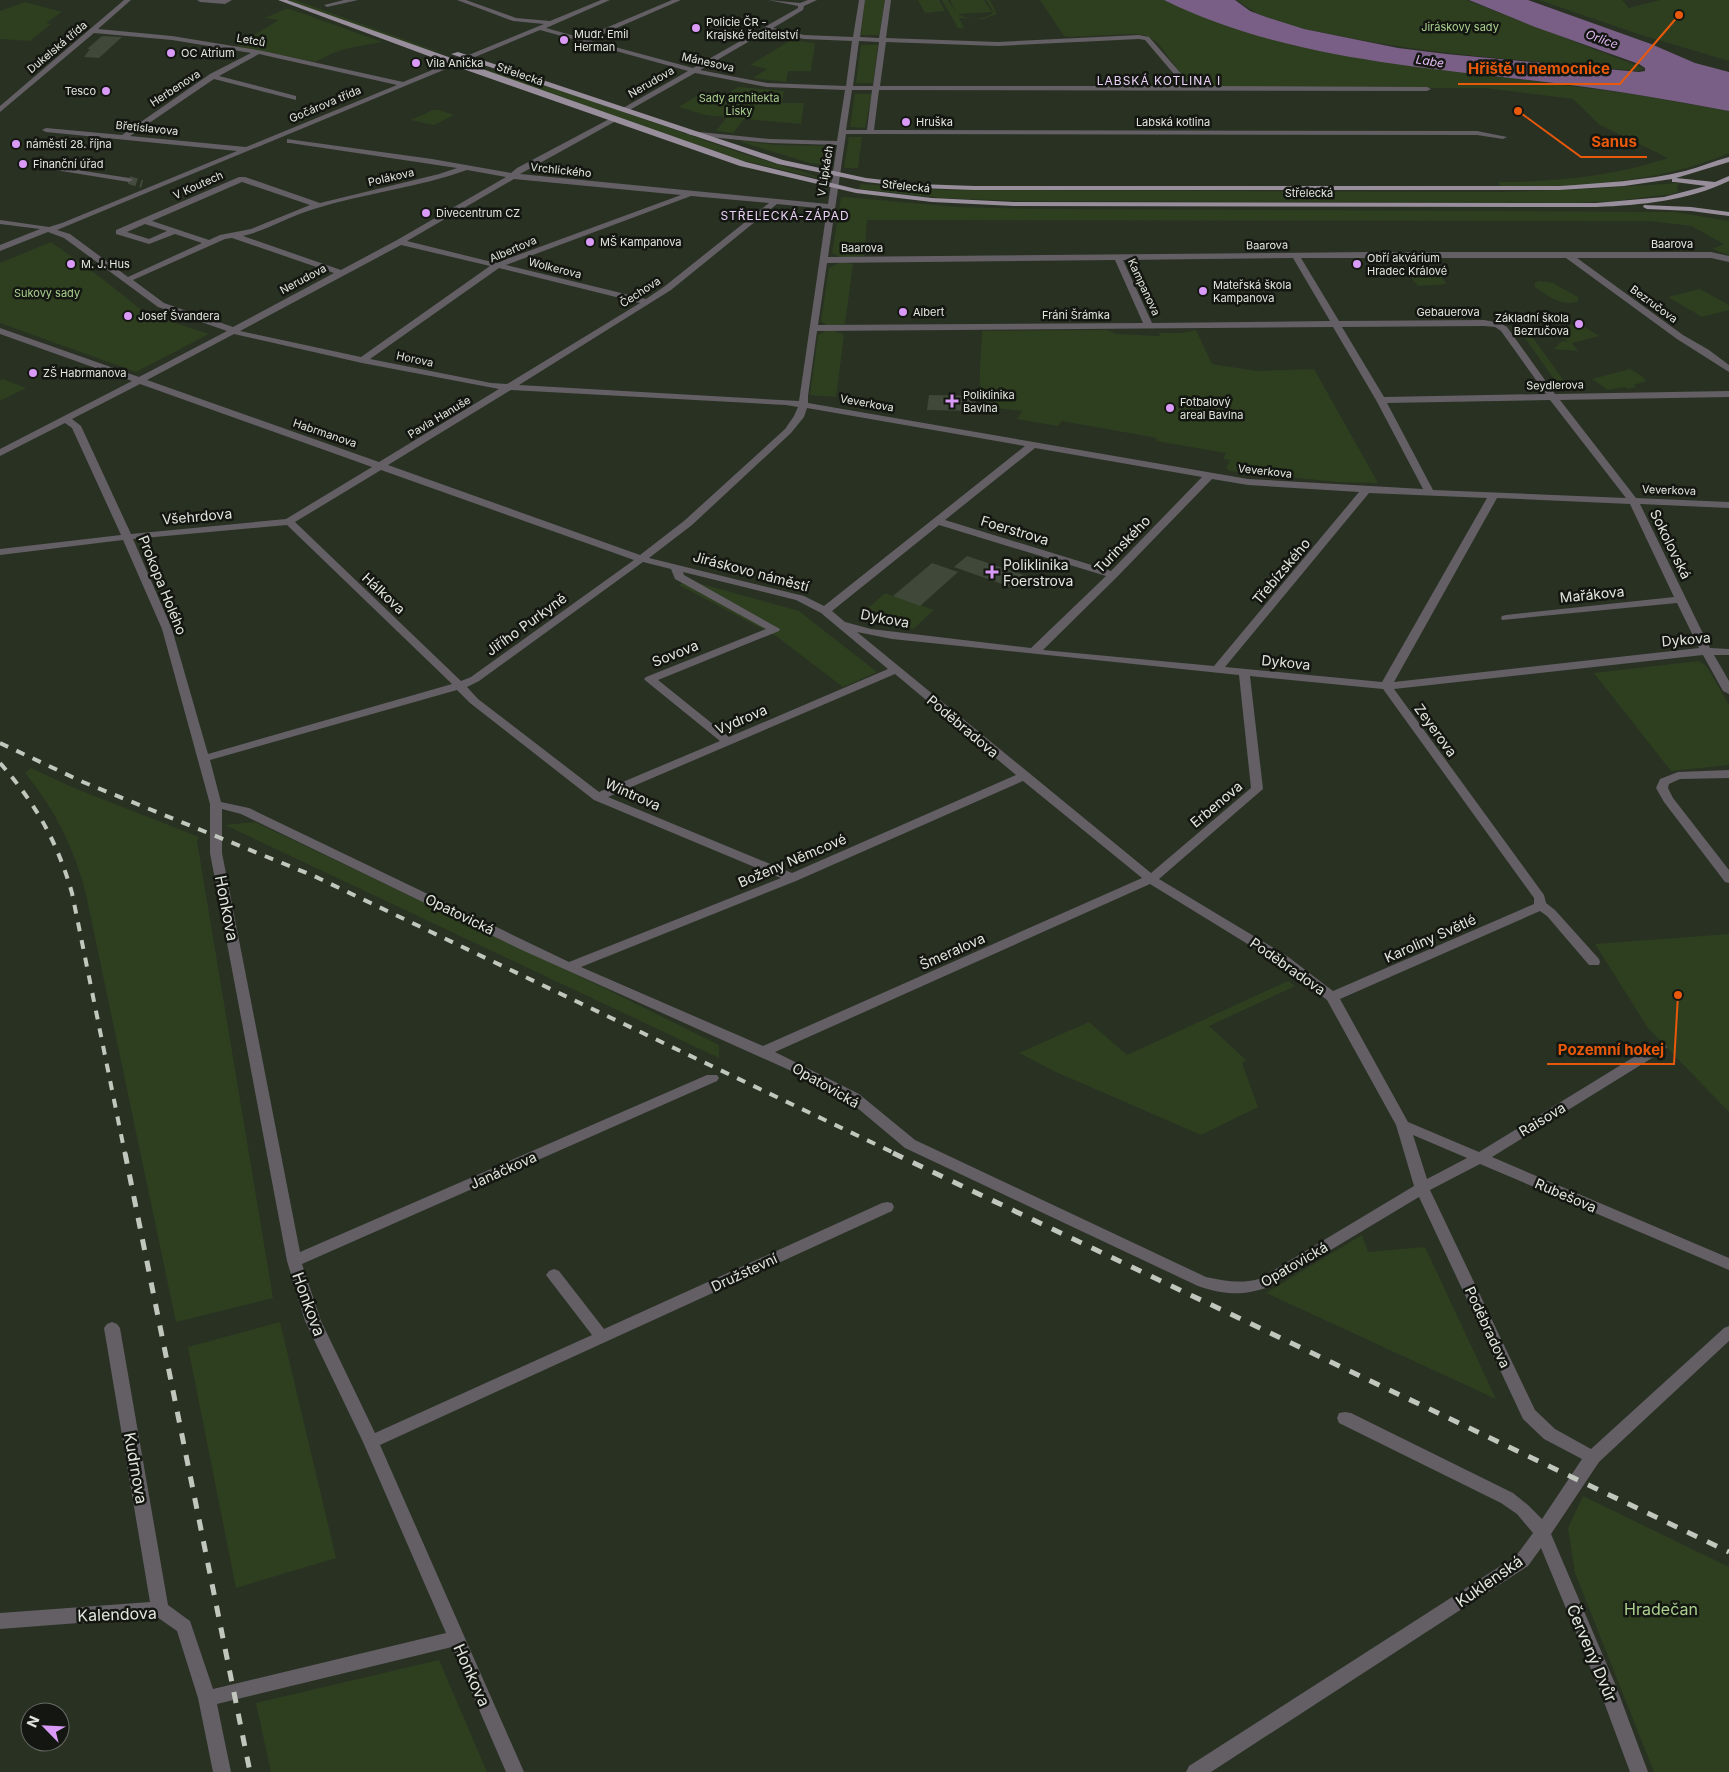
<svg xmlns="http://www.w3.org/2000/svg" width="1729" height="1772" font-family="Inter,sans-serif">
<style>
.green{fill:#2e3f20}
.water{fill:#795f85}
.building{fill:#3f4839}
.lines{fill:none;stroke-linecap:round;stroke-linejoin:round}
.minor-tunnel{stroke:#454c3f;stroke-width:8;stroke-dasharray:8 4;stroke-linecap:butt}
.minor{fill:#635f65;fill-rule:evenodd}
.major{fill:#988e9c;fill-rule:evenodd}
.rail-far1{stroke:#c1c7bd;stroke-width:4;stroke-dasharray:9 9;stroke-linecap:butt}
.rail{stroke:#c1c7bd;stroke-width:5;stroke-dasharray:11 11;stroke-linecap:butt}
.poi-dot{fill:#da9af7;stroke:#141711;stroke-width:2}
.labels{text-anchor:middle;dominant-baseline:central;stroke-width:5;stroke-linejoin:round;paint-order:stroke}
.far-poi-label{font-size:11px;fill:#e1e7de;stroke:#141711;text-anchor:start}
.far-park-label{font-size:11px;fill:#abd090;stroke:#141711}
.far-street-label{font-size:11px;fill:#e1e7de;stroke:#141711}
.far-water-label{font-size:12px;font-style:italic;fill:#e4baf8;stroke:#141711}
.far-neighbourhood-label{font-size:12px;letter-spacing:1px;fill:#ecd2f9;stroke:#141711}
.street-label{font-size:14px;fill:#e1e7de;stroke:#141711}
.poi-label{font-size:14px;fill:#e1e7de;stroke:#141711;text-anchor:start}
.near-street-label{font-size:16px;fill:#e1e7de;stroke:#141711}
.near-park-label{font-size:16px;fill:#abd090;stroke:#141711}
.leader{fill:none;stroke:#e8590c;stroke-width:2}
.callout-dot{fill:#e8590c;stroke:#141711;stroke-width:2}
.callout-label{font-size:15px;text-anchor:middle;font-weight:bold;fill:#e8590c;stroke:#141711;stroke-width:5;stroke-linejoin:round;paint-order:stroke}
</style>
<rect width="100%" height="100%" fill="#293123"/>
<!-- green -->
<path class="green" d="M287 0H295L450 56 388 37Z
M865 0H885L879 35H861Z
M918 0H939L945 11 925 13Z
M942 0H948L957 14 950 0H984L992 12 958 14C968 20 982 20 992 14L993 11 986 0H990L997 14 983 19 959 18 964 28H958Z
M1040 0H1164L1237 28 1296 46 1364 59 1632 94 1729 111V153C1658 184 1577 186 1500 187L1499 182C1554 182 1615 176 1668 158L1600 125 1573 99 1486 88H1203L1189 84 1157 42 1144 35 1132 34 1068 37 1064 36Z
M1237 0H1466L1643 68 1639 71C1539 61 1438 56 1340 36 1304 29 1265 23 1237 0Z
M1539 0H1622L1629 8 1660 0H1729V61L1638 34Z
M25 2 62 12 46 23 51 24 30 41 0 39V11Z
M285 9H290L382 42 349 48 333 53 315 62 236 46 279 20 265 18Z
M791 40 815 43 811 71H788L786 82 753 78 767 69 750 65Z
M861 45H878L873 83H856Z
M477 67 569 93 744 154 822 178H818L740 160 474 68Z
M738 87 784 91 782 103H804L801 124 744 119 733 133 716 131 727 117 705 115 679 107 703 92 723 97Z
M855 94H872L865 128 850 127Z
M433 110H440L454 115 434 125 411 120Z
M849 137H862L858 168H844Z
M742 141 776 145 829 146 828 160 821 164 810 163 741 142Z
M1679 183 1677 188 1678 192 1672 194 1614 201 1572 203 1020 201 942 198 859 189 861 184 946 190 1502 192 1586 189Z
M845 197 957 207 1042 209 1675 212 1729 221V255L1712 249 1724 244 1691 226 1650 221 867 220 864 256 842 258 832 253 841 198Z
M51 242 104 280 145 313 209 334 136 372 0 323V263Z
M841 262 853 264 845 324 828 326 821 321 829 268Z
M1431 265 1447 284 1418 286 1403 267Z
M1539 281 1553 283 1578 297V301C1563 308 1547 295 1535 287V283Z
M1700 289 1729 305V310L1702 317 1668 297Z
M1579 323 1599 336 1572 343 1578 351 1554 349 1562 341 1569 342 1551 330Z
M1107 330 1116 334 1160 336 1159 333H1182L1196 330 1212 364 1256 371 1314 369 1378 483 1337 482 1230 471 1226 468 1230 460 1223 459 1226 453 1156 441 1157 438 1062 421 1058 426 1017 419 1022 411C1011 409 996 409 987 405 975 400 982 345 982 331Z
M826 331H836V333H841L844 336 836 397 810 395 818 335Z
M1523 335H1531L1569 388 1561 389Z
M1630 369 1642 376 1646 381 1634 385 1636 387 1628 389 1625 387 1608 390 1592 379Z
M3 379 26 388 0 401V380Z
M687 580 799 611 877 672 843 687 776 636 679 585Z
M885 593 934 610 913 629 881 622 870 623 858 617Z
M1699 661 1707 667 1729 705V765L1671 771 1594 673Z
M31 768 74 788 199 837 197 841 273 1298 176 1322 85 890C73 846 54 808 25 773Z
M255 822 604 988 719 1045V1058L225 825Z
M1729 934V1112L1648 1028 1595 944Z
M1288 981 1295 986 1209 1026 1246 1060 1242 1063 1258 1107 1201 1135 1056 1072 1019 1053 1089 1022 1127 1055Z
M1362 1235 1368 1252 1425 1247 1496 1399 1266 1293Z
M280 1322 336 1558 236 1588 188 1347Z
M1583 1496 1729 1567V1772H1654L1575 1573 1568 1528Z
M439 1660 487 1772H271L256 1703Z"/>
<!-- water -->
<path class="water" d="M1164 0H1235L1250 11 1266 17 1304 29 1398 48 1446 54 1639 72 1645 71V68L1639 64 1535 27 1469 0H1528L1651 44 1695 63 1729 72V111C1671 100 1613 90 1554 83 1423 67 1284 59 1164 0Z"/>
<!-- building -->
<path class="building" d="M102 36 122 37 99 58 84 57 90 49H87Z
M929 395 976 396 975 411 927 410Z
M967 556 1030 577 1016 589 954 567Z
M932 563 958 572 920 606 893 596Z"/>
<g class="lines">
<!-- minor-tunnel -->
<path class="minor-tunnel" d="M129 180 142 184"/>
<!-- minor -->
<path class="minor" d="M124 0H131L98 29 172 36 263 51 403 82 544 24 513 21 457 0H466L516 18 550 21 601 0H610L546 28 582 38 672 0H681L589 40 693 68 798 8V6L768 0 800 3 808 0H817L804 6 803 10 773 28 804 35 853 37 859 0H865L860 37 879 38 885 0H891L886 38 998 42 1139 35 1149 37 1192 86 1427 87 1431 89 1427 91 879 90 874 130 1477 131 1507 137 1503 139 1477 135 846 134 828 257 1371 252H1711L1729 256V262L1711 258H1577L1683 335 1709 350 1729 365V372L1677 339 1566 258H1301L1339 321 1484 320 1500 323 1507 327 1555 394 1729 391V397L1560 400 1636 498 1729 502V508L1640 504 1710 648 1729 649V655H1714L1729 681V694L1723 691 1703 655 1394 689 1544 895 1546 903 1555 910 1599 959 1600 962 1599 965H1589L1547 916 1540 911 1340 999 1408 1122 1479 1152 1655 1044H1665L1667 1047 1665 1050 1492 1157 1729 1258V1270L1480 1164 1430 1190 1535 1410 1555 1429 1591 1449 1724 1328 1729 1326V1341L1599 1462 1551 1534 1616 1686 1648 1772H1630L1598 1686 1541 1548 1528 1566 1211 1772H1186L1189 1766 1516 1556 1533 1533 1517 1514 1501 1503 1339 1423 1337 1418 1339 1413 1345 1412 1351 1413 1513 1493 1528 1505 1542 1519 1582 1459 1544 1439 1523 1419 1419 1197 1269 1287C1242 1296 1225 1295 1198 1286L905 1148 849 1101 807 1078 524 951 241 814 222 809V853L300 1252 707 1075H717L719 1078 717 1081 302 1264 321 1321 375 1433 592 1335 549 1279 546 1275 549 1271 554 1269 559 1271 604 1329 882 1203 887 1202 892 1203 894 1207 892 1211 380 1445 524 1772H506L452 1647 217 1704 231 1772H213L198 1698 177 1631 157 1617 0 1629V1613L150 1602 104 1328 107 1324 112 1322 117 1324 120 1328 168 1605 190 1621 213 1689 446 1633 363 1442 305 1321 287 1261 210 853V804L162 629 123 540 0 555V549L121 535 72 428 65 423 0 456V449L132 381 0 334V328L139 377 227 331 158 307 64 238 48 232 0 251V245L40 229 0 224V220L49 227 62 223 237 151 46 132 42 130 46 128 122 135 210 74 251 53 172 40 94 33 0 112V106ZM540 30 688 71 623 108 622 110 626 112 695 73 767 87 845 90 837 141 770 139 690 131 686 133 690 135 770 143 837 145 828 204 520 174 616 121V117H613L517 168 511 173 432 159 287 139V143H290L457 168 439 174 320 203 245 177H239L116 230V234L149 244 175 234 202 243 128 277 70 234 57 230ZM767 31 804 39 852 41 846 86 767 83 700 70ZM1139 39 1145 40 1184 86H880L886 42 998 46ZM859 41 879 42 873 86H853ZM259 54 397 85 246 147 130 136 214 79 296 100V96L219 76ZM852 90H872L867 130H846ZM467 170 506 177 397 240 341 270 243 236C268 230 290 216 314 209 364 193 417 188 467 170ZM514 179 681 195 496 263 407 241ZM242 182 310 205 251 229 220 235 209 240 152 221ZM691 196 769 203 665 286 646 299 506 265ZM777 204 827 209 799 401 519 385 671 290ZM145 224 167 231 149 239 127 232ZM232 238 334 273 233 327 164 303 133 280 225 239ZM401 245 490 266 361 357 240 331ZM1293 258 1330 321 1152 323 1123 260ZM1115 260 1143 323 818 325 827 263ZM499 268 640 303 507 384 491 383 370 359ZM1484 326 1495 327 1501 331 1546 394 1384 397 1342 327ZM1333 327 1376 400 1423 489 1248 479 808 403V396L817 331ZM234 334 362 363 499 389 379 462 147 380ZM140 384 372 467 286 519 131 534 81 426 72 419ZM511 390 786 405 798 407 794 416 785 429 684 521 640 555 388 465ZM1550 400 1626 498 1433 490 1387 403ZM807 408 1025 446 824 606 804 596 649 558 692 525 791 433 804 417ZM1035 448 1202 477 1111 571 945 520ZM381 470 634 560 471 677 461 681 295 522ZM1212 479 1248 485 1359 492 1214 666 1043 650 1117 577ZM1369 493 1487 498 1382 682 1225 667ZM1497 498 1630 504 1674 597 1506 615 1502 616 1501 618 1502 620 1677 603 1699 648 1394 682ZM287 525 452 684 208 754 172 629 133 539ZM939 525 1106 576 1031 648 871 629 845 622 832 611ZM643 562 671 569 675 579 766 629 646 677 644 679 646 681 720 741 599 792 478 699 467 687 479 681ZM683 572 796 600 821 613 888 669 729 737 658 680 779 631 780 629 684 575ZM857 632 892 639 1239 675 1251 788 1151 873ZM895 674 1016 775 792 873 608 797ZM1250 676 1383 689 1534 898V904L1333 991 1287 956 1159 879 1263 789ZM457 690 470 703 594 800 781 878 569 962 249 808 221 802 210 760ZM1023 781 1142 878 763 1046 581 967 796 881ZM1150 884 1277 962 1327 1000 1396 1125 1414 1186 1259 1279C1240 1284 1225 1281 1206 1277L915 1140 859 1094 775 1052ZM1413 1135 1467 1158 1427 1179Z
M197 0H232L225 4 200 2Z
M344 0H358L327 7 324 5Z
M46 165 129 178 133 180 129 182 49 169 45 167Z
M1729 770V778L1680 779 1669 784 1668 788 1673 798 1729 870V883L1725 882 1664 802 1656 788 1660 779 1678 772Z"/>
<!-- major -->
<path class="major" d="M278 0H287L746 162 856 189 932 198 1014 202 1596 203 1664 197 1706 186 1675 182H1672V179L1624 186 1559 190H974L919 188 866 182 778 164 451 54 458 52 783 160 866 178 919 184 974 186H1559C1601 183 1644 181 1685 171 1700 167 1714 161 1729 157V162L1676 178 1715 182 1729 176V181C1687 201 1642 205 1596 207L1014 206 932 202 856 193 740 166 466 70Z
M1644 205 1691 207 1729 212V216L1691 211 1647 209 1643 207Z"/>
<!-- rail-far1 -->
<path class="rail-far1" d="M0 743 83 782 314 876 896 1154
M0 763C36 804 57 841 72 893L125 1154"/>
<!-- rail -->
<path class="rail" d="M125 1153 250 1772
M893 1153 1729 1552"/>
</g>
<!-- markers -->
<g class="poi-dot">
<circle cx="696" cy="28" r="5"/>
<circle cx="564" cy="40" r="5"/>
<circle cx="171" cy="53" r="5"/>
<circle cx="416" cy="63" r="5"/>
<circle cx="106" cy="91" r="5"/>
<circle cx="906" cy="122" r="5"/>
<circle cx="16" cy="144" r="5"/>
<circle cx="23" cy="164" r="5"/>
<circle cx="426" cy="213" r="5"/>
<circle cx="590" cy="242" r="5"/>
<circle cx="71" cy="264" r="5"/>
<circle cx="1357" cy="264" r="5"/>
<circle cx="1203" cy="291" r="5"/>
<circle cx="903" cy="312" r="5"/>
<circle cx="128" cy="316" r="5"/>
<circle cx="1579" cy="324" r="5"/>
<circle cx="33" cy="373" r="5"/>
<path d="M949.5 393.5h5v5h5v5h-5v5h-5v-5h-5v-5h5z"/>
<circle cx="1170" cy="408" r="5"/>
<path d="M989.5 564.5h5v5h5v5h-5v5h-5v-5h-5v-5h5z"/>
</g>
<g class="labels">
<!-- far-poi labels -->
<g class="far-poi-label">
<text x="706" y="22">Policie ČR -<tspan x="706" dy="13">Krajské ředitelství</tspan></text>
<text x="574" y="34">Mudr. Emil<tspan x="574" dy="13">Herman</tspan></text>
<text x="181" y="53">OC Atrium</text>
<text x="426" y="63">Vila Anička</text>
<text x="96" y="91" text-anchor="end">Tesco</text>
<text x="916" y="122">Hruška</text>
<text x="26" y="144">náměstí 28. října</text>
<text x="33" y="164">Finanční úřad</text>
<text x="436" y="213">Divecentrum CZ</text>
<text x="600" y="242">MŠ Kampanova</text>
<text x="1367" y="258">Obří akvárium<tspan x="1367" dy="13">Hradec Králové</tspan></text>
<text x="81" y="264">M. J. Hus</text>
<text x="1213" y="285">Mateřská škola<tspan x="1213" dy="13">Kampanova</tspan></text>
<text x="913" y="312">Albert</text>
<text x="138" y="316">Josef Švandera</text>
<text x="1569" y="318" text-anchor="end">Základní škola<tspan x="1569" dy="13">Bezručova</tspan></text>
<text x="43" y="373">ZŠ Habrmanova</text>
<text x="963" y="395">Poliklinika<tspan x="963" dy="13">Bavlna</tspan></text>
<text x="1180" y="402">Fotbalový<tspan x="1180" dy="13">areal Bavlna</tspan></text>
</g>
<!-- far-park labels -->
<g class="far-park-label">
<text x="1460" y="27">Jiráskovy sady</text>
<text x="739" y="98">Sady architekta<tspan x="739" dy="13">Lisky</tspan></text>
<text x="47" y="293">Sukovy sady</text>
</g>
<!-- far-street labels -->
<g class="far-street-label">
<text transform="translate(251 40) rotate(10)">Letců</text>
<text transform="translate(57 47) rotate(-40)">Dukelská třída</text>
<text transform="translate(708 62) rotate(13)">Mánesova</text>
<text transform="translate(520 74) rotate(19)">Střelecká</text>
<text transform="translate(651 82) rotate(-30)">Nerudova</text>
<text transform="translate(175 88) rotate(-33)">Herbenova</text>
<text transform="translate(325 104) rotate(-23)">Gočárova třída</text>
<text x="1173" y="122">Labská kotlina</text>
<text transform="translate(147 128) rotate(6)">Břetislavova</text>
<text transform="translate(561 170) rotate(6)">Vrchlického</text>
<text transform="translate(825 171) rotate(-81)">V Lipkách</text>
<text transform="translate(391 177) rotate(-13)">Polákova</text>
<text transform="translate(198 185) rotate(-24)">V Koutech</text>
<text transform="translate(906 186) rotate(6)">Střelecká</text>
<text x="1309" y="193">Střelecká</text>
<text x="1672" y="244">Baarova</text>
<text transform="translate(1267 245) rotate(-1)">Baarova</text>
<text x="862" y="248">Baarova</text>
<text transform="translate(513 249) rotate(-23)">Albertova</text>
<text transform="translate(555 268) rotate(14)">Wolkerova</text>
<text transform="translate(303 279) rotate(-28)">Nerudova</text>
<text transform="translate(1144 287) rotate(65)">Kampanova</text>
<text transform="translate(640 292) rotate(-33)">Čechova</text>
<text transform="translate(1654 304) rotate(36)">Bezručova</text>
<text x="1448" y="312">Gebauerova</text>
<text x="1076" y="315">Fráni Šrámka</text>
<text transform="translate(415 359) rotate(12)">Horova</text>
<text transform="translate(1555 385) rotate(-1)">Seydlerova</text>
<text transform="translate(867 403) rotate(10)">Veverkova</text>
<text transform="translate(439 417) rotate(-31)">Pavla Hanuše</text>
<text transform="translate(325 433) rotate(19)">Habrmanova</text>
<text transform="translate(1265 471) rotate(6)">Veverkova</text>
<text transform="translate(1669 490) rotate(2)">Veverkova</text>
</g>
<!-- far-water labels -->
<g class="far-water-label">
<text transform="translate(1602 39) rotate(20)">Orlice</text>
<text transform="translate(1430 61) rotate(9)">Labe</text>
</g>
<!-- far-neighbourhood labels -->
<g class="far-neighbourhood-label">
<text x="1159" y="80">LABSKÁ KOTLINA I</text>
<text x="785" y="215">STŘELECKÁ-ZÁPAD</text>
</g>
<!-- street labels -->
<g class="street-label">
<text transform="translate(197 516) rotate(-5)">Všehrdova</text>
<text transform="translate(1015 530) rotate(17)">Foerstrova</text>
<text transform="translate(1122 544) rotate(-46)">Turinského</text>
<text transform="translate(1671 544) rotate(64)">Sokolovská</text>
<text transform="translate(751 571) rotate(15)">Jiráskovo náměstí</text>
<text transform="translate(1281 571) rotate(-50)">Třebízského</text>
<text transform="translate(163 585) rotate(68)">Prokopa Holého</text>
<text transform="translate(384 593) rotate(43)">Hálkova</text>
<text transform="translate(1592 594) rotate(-6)">Mařákova</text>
<text transform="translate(885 618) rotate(11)">Dykova</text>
<text transform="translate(526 624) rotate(-36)">Jiřího Purkyně</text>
<text transform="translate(1686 639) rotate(-5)">Dykova</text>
<text transform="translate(675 653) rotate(-22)">Sovova</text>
<text transform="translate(1286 662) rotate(6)">Dykova</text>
<text transform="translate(741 719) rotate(-23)">Vydrova</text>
<text transform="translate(963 726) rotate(40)">Poděbradova</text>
<text transform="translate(1436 730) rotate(54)">Zeyerova</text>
<text transform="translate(633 794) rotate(24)">Wintrova</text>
<text transform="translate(1216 804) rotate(-40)">Erbenova</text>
<text transform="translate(792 860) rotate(-23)">Boženy Němcové</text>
<text transform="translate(460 914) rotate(26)">Opatovická</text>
<text transform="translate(1430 938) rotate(-24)">Karoliny Světlé</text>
<text transform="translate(952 951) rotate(-24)">Šmeralova</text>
<text transform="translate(1288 966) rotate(35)">Poděbradova</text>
<text transform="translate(826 1085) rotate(30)">Opatovická</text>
<text transform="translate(1542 1119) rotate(-31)">Raisova</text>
<text transform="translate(503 1170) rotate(-24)">Janáčkova</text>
<text transform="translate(1566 1195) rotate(23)">Rubešova</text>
<text transform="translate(1294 1264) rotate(-30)">Opatovická</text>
<text transform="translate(744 1272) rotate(-25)">Družstevní</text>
<text transform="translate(1488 1327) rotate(65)">Poděbradova</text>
</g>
<!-- poi labels -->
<g class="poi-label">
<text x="1003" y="564">Poliklinika<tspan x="1003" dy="16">Foerstrova</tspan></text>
</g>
<!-- near-street labels -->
<g class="near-street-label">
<text transform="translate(227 908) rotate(79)">Honkova</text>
<text transform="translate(309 1304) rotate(70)">Honkova</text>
<text transform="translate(136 1468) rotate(80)">Kudrnova</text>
<text transform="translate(1489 1581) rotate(-35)">Kuklenská</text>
<text transform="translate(117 1614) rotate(-2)">Kalendova</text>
<text transform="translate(1592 1653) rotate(67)">Červený Dvůr</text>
<text transform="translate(472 1675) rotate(66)">Honkova</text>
</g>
<!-- near-park labels -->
<g class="near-park-label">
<text x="1661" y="1609">Hradečan</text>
</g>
</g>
<!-- callouts -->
<path class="leader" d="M1679 15L1620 84H1458M1518 111L1581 157H1647M1678 995L1674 1064H1547"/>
<g class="callout-dot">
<circle cx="1679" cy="15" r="5"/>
<circle cx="1518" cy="111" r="5"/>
<circle cx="1678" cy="995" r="5"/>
</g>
<g class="callout-label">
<text x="1539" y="74">Hřiště u nemocnice</text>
<text x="1614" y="147">Sanus</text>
<text x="1611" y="1055">Pozemní hokej</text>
</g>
<!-- north arrow -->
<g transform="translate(45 1727) rotate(294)"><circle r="24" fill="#141711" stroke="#666a63"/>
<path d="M0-4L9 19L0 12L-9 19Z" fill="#da9af7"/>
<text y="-8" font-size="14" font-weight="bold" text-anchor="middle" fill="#e1e7de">N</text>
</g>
</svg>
